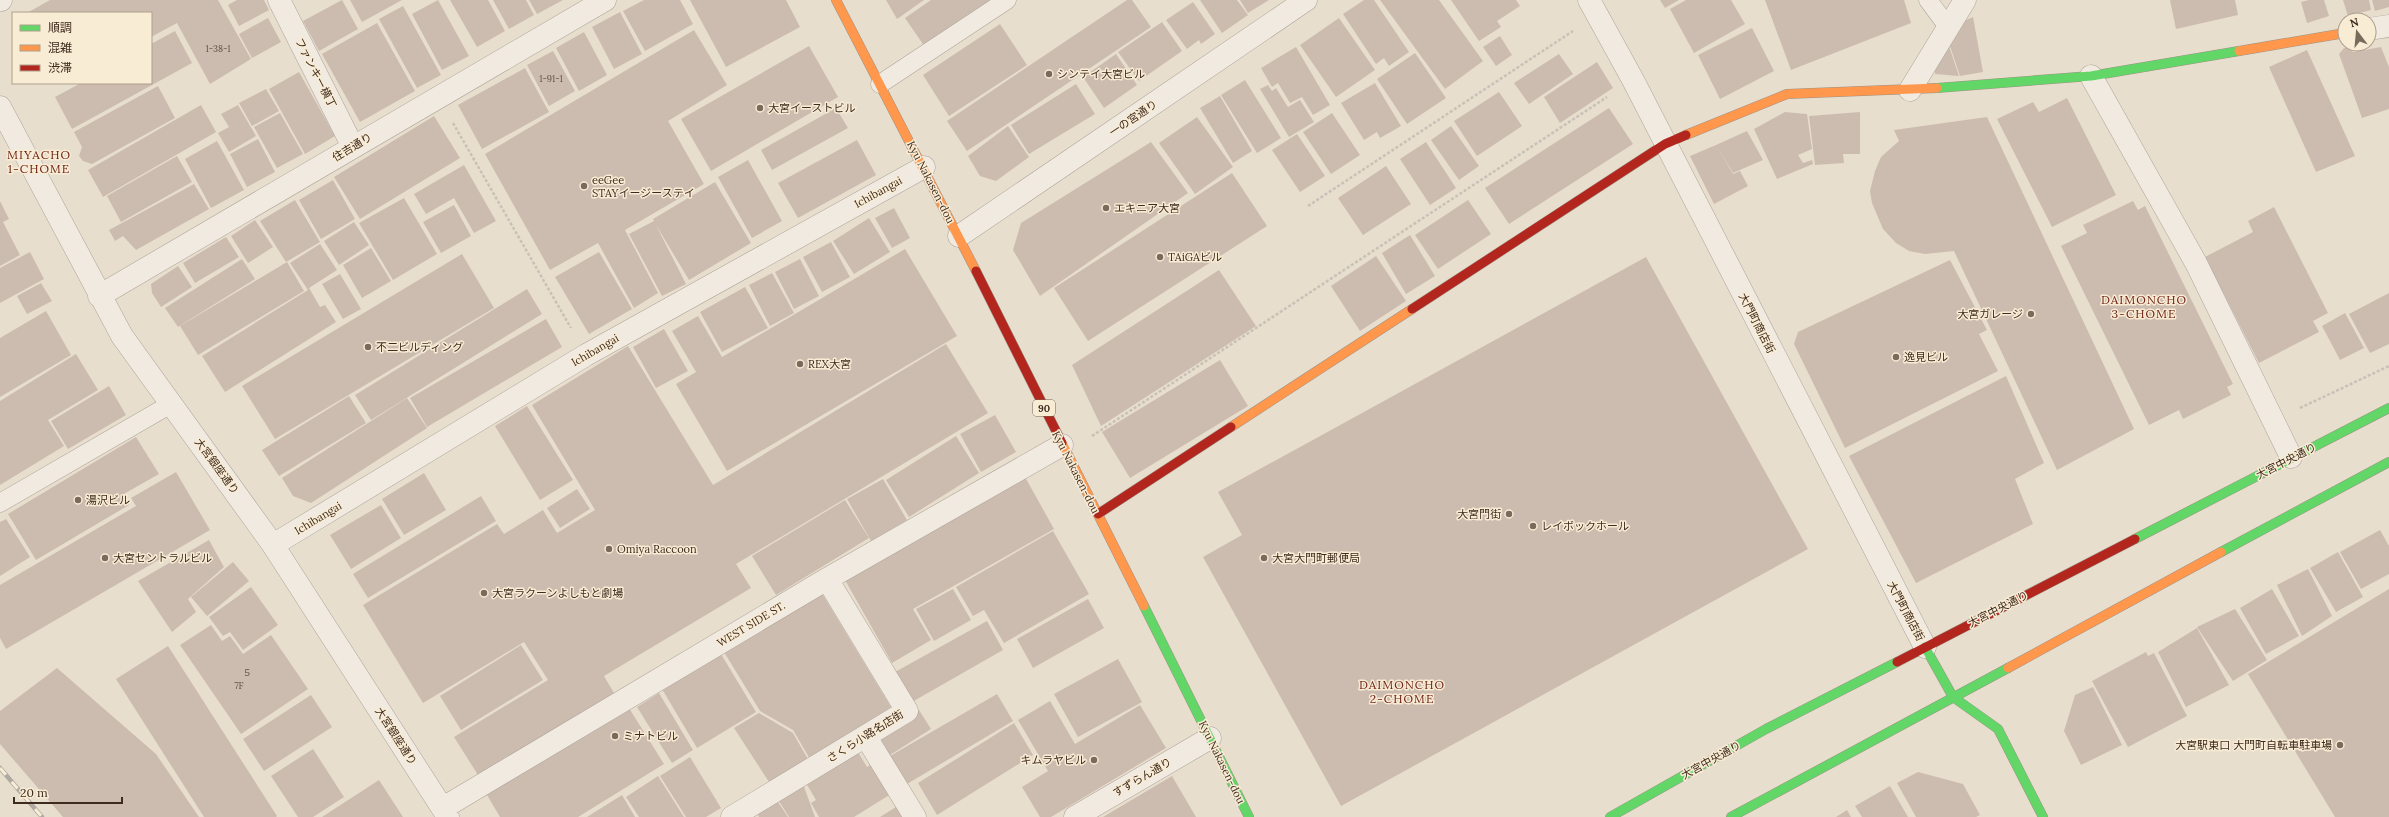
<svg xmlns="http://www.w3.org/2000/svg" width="2389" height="817" font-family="Lora,'Noto Sans JP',serif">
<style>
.building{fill:#ccbcaf}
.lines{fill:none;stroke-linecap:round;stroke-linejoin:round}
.lane-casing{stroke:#aea397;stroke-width:19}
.street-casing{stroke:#aea397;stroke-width:23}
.fast-casing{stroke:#9d9387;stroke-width:10}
.slow-casing{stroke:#9d9387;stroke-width:10}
.jam-casing{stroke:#9d9387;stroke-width:10}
.path{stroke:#c9c1b7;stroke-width:2.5;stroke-dasharray:3 2;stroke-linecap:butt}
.lane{stroke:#f0eae1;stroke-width:18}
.street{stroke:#f0eae1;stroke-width:22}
.fast{stroke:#63d668;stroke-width:9}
.slow{stroke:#ff974d;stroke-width:9}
.jam{stroke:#b3261e;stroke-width:9}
.rail-casing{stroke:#afa9a1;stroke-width:4.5}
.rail{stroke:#f9ecd5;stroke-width:3;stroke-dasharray:9;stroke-linecap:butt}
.poi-dot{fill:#7a6a5c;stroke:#f9ecd5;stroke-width:1.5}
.labels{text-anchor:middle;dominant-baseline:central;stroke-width:3;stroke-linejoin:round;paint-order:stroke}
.number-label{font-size:9px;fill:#624f42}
.shield{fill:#f9ecd5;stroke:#766555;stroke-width:1}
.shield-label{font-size:10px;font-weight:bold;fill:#3e2b1e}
.street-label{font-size:11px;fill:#3e2b1e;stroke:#f9ecd5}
.poi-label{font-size:11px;fill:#3e2b1e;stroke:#f9ecd5;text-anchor:start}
.neighbourhood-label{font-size:12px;letter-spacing:1px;fill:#702418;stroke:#f9ecd5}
</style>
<rect width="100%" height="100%" fill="#e8dece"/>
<!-- building -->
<path class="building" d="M50 0H218L251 59 210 84 177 23 151 37V13H27Z
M237 0H264L269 10 239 26 228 5Z
M342 0 358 29 319 51 303 21Z
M350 0H402L362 22Z
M438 0 469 56 442 70 412 14Z
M450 0H488L505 31 477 47Z
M493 0H526L534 15 509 29Z
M529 0H563L537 14Z
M644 0H680L693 24 645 51 623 11Z
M690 0H786L800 27 726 67Z
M886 0H924L897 19Z
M931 0H994L925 47 905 18Z
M1127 0H1132L1151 27 967 151 947 121Z
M1200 0H1237L1248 15 1222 33Z
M1240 0H1269L1248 13Z
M1364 0H1374L1409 52 1389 66 1384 58 1376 64 1343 14Z
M1380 0H1439L1483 61 1445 89Z
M1451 0H1516L1520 6 1497 21 1501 27 1479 41Z
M1660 0H1679L1665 8Z
M1686 0H1731L1745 24 1694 53 1670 9Z
M1765 0H1904L1911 23 1791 70Z
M2170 0H2235L2238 15 2176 29Z
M2309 0H2324L2329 16 2307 23 2301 2Z
M2343 0H2369L2371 10 2348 16Z
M2372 0H2389V7L2375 11Z
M1193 2 1215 34 1201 44 1199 40 1187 49 1166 20Z
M403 6 441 75 417 88 379 19Z
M620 12 642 54 614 69 592 27Z
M1973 17 1983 72 1960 76 1950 46 1966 20Z
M268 18 281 42 252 58 239 34Z
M1339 18 1375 70 1336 97 1300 45Z
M1162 22 1182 51 1139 81 1118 52Z
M377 23 415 91 360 122 322 54Z
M1000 24 1027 65 949 116 923 75Z
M1752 28 1774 71 1720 99 1698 55Z
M694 30 727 85 668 121 704 184 625 230 658 293 634 308 598 243 550 270 485 154Z
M175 31 192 63 72 129 55 97 81 83H151V44Z
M584 32 607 75 579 91 556 48Z
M1500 36 1512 55 1496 66 1483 47Z
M809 46 838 97 711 171 681 119Z
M1949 46 1959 76 1935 74V68Z
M1296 47 1330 105 1313 115 1302 97 1290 103 1278 83 1272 87 1261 68Z
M2381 47 2389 67V109L2362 118 2339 54 2344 48H2350L2353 52Z
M2307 50 2355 156 2316 172 2269 67Z
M553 51 575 91 549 106 527 65Z
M1415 53 1446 98 1407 124 1377 79Z
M1116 54 1137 85 1104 108 1083 77Z
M1559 54 1573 74 1529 104 1514 83Z
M1597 62 1613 88 1560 123 1544 97Z
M525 68 549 112 482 149 458 105Z
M299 72 335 136 305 154 269 89Z
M1245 80 1281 138 1257 153 1221 95Z
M1375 83 1401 126 1380 138 1377 132 1364 140 1341 103Z
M1076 84 1095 114 1029 154 1011 125Z
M1268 85 1272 91 1276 88 1288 107 1300 100 1314 122 1289 137 1260 89Z
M158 86 175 118 92 164 83 161 79 156 82 147 74 132Z
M266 89 279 111 252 126 239 103Z
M1499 92 1522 126 1477 156 1454 121Z
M1220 96 1252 151 1233 163 1200 108Z
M2067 98 2116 195 2052 227 1997 119 2033 102 2039 112Z
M201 105 216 132 103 197 88 170Z
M238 105 256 136 229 152 218 133 229 127 221 114Z
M836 108 848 128 772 170 761 150Z
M1609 108 1633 144 1509 224 1485 188Z
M1785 112 1807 114 1812 149 1798 155 1803 163 1812 160 1813 164 1777 179 1754 129Z
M1860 112V154H1843L1844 163 1815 165 1809 116Z
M280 113 303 154 277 168 254 127Z
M1332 113 1360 155 1331 174 1303 132Z
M434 116 460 158 360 219 334 177Z
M1197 117 1233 167 1195 194 1159 143Z
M1987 117 2134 429 2057 470 1954 251 1925 254 1909 251 1896 243 1883 229 1872 203 1870 191 1875 171 1881 157 1899 141 1894 130Z
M1008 126 1029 157 996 181 980 176 968 156Z
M1451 126 1479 166 1459 180 1431 140Z
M1747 131 1763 160 1733 173 1716 145Z
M1297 134 1325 176 1300 192 1272 150Z
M258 139 275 172 247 187 230 154Z
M857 140 876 175 798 218 778 183Z
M217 141 244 190 211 208 185 159Z
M1151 142 1188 193 1040 296 1013 250 1021 223Z
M1426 142 1456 188 1430 205 1400 159Z
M1716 145 1733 174 1740 171 1748 186 1714 204 1690 156Z
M177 156 192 182 121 222 107 196Z
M748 160 782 221 752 238 718 177Z
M464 165 496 221 474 233 454 198 426 214 414 194Z
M1386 166 1411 204 1363 235 1338 198Z
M1232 173 1267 226 1088 341 1054 288Z
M333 180 355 219 321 239 299 200Z
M715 182 751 243 689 280 656 225 686 284 662 296 629 234 654 221 653 219Z
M194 184 209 209 136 250 123 236 115 241 109 230Z
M404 198 437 254 393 280 359 223Z
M295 200 320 242 286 262 260 221Z
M1468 200 1491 234 1438 269 1415 235Z
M0 201 9 219 3 222 20 255 0 266Z
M2133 201 2138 210 2145 206 2233 384 2227 387 2231 395 2183 419 2179 410 2149 425 2061 246 2087 233 2083 225Z
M454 205 471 236 441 253 423 222Z
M2274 207 2328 313 2313 321 2319 332 2259 363 2205 257 2253 232 2248 221Z
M894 208 910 238 892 248 875 218Z
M869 218 890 252 854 274 833 241Z
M255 220 273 247 248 263 231 236Z
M354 222 369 245 339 265 324 241Z
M1410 235 1435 276 1406 294 1382 253Z
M226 237 239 257 195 283 183 263Z
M831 242 850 277 822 292 803 257Z
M320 244 337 270 309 288 320 307 325 305 336 322 225 392 202 356 308 290 290 263Z
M371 248 391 281 362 298 343 265Z
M905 249 957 336 727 471 676 384 696 372 672 331 698 316 722 357Z
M30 252 44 279 0 303V268Z
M599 252 632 309 589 334 555 277Z
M462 254 494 308 275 439 242 386Z
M1376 256 1406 301 1360 331 1331 286Z
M1646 257 1808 549 1341 806 1203 557 1242 535 1218 492Z
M242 259 255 279 178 327 165 308Z
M800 259 819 296 794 309 775 272Z
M1950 260 1987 330 1979 334 1998 371 1845 448 1794 344 1798 332Z
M287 262 304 291 198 355 180 326Z
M178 266 192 287 161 307 152 293 151 284Z
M1219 270 1256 326 1101 426 1072 365Z
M772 273 794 313 770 326 749 285Z
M340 274 361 309 343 319 322 284Z
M41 283 52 301 27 314 17 296Z
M745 287 768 328 722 352 700 312Z
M527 289 542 314 371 420 355 395Z
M2389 293V344L2370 353 2349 314Z
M46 311 71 355 0 397V338Z
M2345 313 2364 348 2340 360 2322 326Z
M546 319 562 347 427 427 410 398Z
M664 329 688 371 656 388 633 347Z
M946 344 988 413 736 564 751 588 604 676 614 693 478 775 454 737 548 680 524 642 423 703 363 605 497 524 504 534 543 510 557 533 595 510 532 405 628 346 713 485Z
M76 354 98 390 48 420 64 446 0 485V401Z
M1220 360 1248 406 1130 478 1102 432Z
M2006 376 2044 463 2015 479 2033 524 1916 583 1849 456Z
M109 386 126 415 68 449 51 421Z
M349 396 366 423 279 476 262 450Z
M407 398 427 428 311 503 293 496 282 478Z
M527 406 573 480 540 500 495 426Z
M995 415 1016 452 981 472 960 434Z
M956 436 979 473 909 517 886 480Z
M136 437 159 474 122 495 129 505 36 560 8 514Z
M176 472 210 530 6 649 0 638V585L136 506 131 498Z
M424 473 446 510 404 535 382 499Z
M1025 477 1054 529 913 609 931 640 892 663 845 580Z
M883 479 907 520 871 541 847 499Z
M577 489 590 509 560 528 547 508Z
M481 496 496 521 368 598 353 574Z
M845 500 869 538 776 595 752 556Z
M381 505 401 538 351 569 330 535Z
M6 519 30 557 0 576V522Z
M2380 530 2389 546V574L2361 589 2340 552Z
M1053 531 1089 594 1004 643 984 610 973 616 956 587Z
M209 540 224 567 188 599 196 612 172 632 138 581Z
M2338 552 2363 597 2336 612 2310 568Z
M233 562 249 581 207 616 191 597Z
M2308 569 2332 616 2302 636 2277 585Z
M251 587 278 625 243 650 230 632 223 636 209 617Z
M953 589 971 620 934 641 916 609Z
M2272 589 2299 636 2266 654 2240 608Z
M2389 589V817H2335L2248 674Z
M821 592 892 709 810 759 793 730 760 711 724 652Z
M1088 599 1104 628 1033 668 1017 639Z
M2235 609 2267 660 2233 681 2197 627Z
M987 621 1003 650 912 702 895 672Z
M211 625 222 641 230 636 243 654 271 635 308 689 241 734 180 645Z
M2197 628 2229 685 2186 707 2158 652Z
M521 645 543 680 461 730 440 696Z
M168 646 277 816 276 817H204L116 679Z
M2146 652 2148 656 2154 653 2187 716 2128 747 2092 681Z
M721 654 756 712 697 748 662 689Z
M1118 659 1142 702 1078 737 1054 694Z
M57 668 156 754 199 817H63L0 744V711Z
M2093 687 2122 745 2081 765 2064 731 2075 695Z
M659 693 693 750 672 763 637 707Z
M997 694 1013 721 907 784 890 756Z
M311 695 332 727 264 771 243 739Z
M1050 701 1075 744 1140 705 1166 748 1051 817H1040L1022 787 1048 771 1018 720Z
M629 708 664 764 578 817H500L487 795Z
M919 710 931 729 890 755 878 735Z
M759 713 793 733 809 761 771 785 734 728Z
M1014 723 1033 755 937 815 918 783Z
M313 749 344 797 313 817H298L271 776Z
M858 752 867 767 873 763 891 794 854 817H819L811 803 816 800 806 783Z
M690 757 721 808 706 817H686L660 776Z
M1918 772 1963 784 1980 815 1976 817H1916L1897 783Z
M658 776 684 817H639L626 797Z
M1172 776 1196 817H1103Z
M379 780 403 817H322Z
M803 784 815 817H789L777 798Z
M1890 786 1908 817H1862L1855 806Z
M622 795 635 817H587Z
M776 799 788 817H759L756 811Z
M896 807 902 817H880Z
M1847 810 1851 817H1836Z"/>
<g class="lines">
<!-- lane casing -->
<g class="lane-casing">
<path id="lane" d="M1928 0 1948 27
M880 84 1007 0
M0 503 171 404"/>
</g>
<!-- street casing -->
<g class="street-casing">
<path id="street" d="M0 0H1
M279 0 353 147
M1589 0 1633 80 1925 647
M2369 29 2389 26
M2091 76 2196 263 2291 457
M1910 90 1965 0
M0 107 122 336 273 545 448 817
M959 236 1306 0
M99 296 605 0
M273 545 586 355 924 167
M866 737 915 817
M443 808 827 579 1062 445
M732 817 907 711 827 579
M1075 817 1210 738"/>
</g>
<!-- fast casing -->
<g class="fast-casing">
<path id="fast" d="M1937 88 2091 76 2239 51
M2135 539 2389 408
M2221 552 2389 462
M1144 606 1249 817
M1925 647 1953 697 1998 729 2043 817
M1610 817 1766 729 1897 662
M1731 817 2008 668"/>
</g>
<!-- slow casing -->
<g class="slow-casing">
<path id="slow" d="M836 0 976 271
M2239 51 2345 33
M1686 135 1787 94 1937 88
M1231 427 1412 309
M1062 443 1144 606
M2008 668 2221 552"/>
</g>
<!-- jam casing -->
<g class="jam-casing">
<path id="jam" d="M976 271 1062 443
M1412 309 1665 144 1686 135
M1098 514 1231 427
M1897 662 2135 539"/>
</g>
<!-- path -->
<path class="path" d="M453 123 571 328
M1308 206 1573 31
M2300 408 2389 366
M1092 436 1607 97"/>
<!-- lane -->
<use href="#lane" class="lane"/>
<!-- street -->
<use href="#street" class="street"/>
<!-- fast -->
<use href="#fast" class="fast"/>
<!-- slow -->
<use href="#slow" class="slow"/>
<!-- jam -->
<use href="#jam" class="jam"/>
<!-- rail casing -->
<g class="rail-casing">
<path id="rail" d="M0 768 42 817"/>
</g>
<!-- rail -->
<use href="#rail" class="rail"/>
</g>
<!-- markers -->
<g class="poi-dot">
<circle cx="1049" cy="74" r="4"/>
<circle cx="760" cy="108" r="4"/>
<circle cx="584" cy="186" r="4"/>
<circle cx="1106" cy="208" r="4"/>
<circle cx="1160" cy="257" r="4"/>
<circle cx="2031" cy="314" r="4"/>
<circle cx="368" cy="347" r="4"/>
<circle cx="1896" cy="357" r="4"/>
<circle cx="800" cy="364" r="4"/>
<circle cx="78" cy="500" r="4"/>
<circle cx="1509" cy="514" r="4"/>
<circle cx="1533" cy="526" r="4"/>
<circle cx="609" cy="549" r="4"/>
<circle cx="105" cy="558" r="4"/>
<circle cx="1264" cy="558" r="4"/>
<circle cx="484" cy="593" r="4"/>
<circle cx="615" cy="736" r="4"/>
<circle cx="2340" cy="745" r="4"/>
<circle cx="1094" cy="760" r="4"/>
</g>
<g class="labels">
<!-- number labels -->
<g class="number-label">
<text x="218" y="48">1-38-1</text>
<text x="551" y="78">1-91-1</text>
<text x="247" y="672">５</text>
<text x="239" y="685">7F</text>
</g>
<!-- shield labels -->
<rect class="shield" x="1033" y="400" width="22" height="16" rx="3"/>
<g class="shield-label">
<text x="1044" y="408">90</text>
</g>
<!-- street labels -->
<g class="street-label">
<text transform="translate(316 73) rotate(63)">ファンキー横丁</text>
<text transform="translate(1133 118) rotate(-34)">一の宮通り</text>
<text transform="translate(352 147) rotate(-31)">住吉通り</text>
<text transform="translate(931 182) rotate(63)">Kyu Nakasen-dou</text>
<text transform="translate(878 192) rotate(-29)">Ichibangai</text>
<text transform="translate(1757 323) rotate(63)">大門町商店街</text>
<text transform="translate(595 350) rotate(-30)">Ichibangai</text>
<text transform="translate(2286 461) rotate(-27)">大宮中央通り</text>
<text transform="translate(217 466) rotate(54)">大宮銀座通り</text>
<text transform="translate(1076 472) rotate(63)">Kyu Nakasen-dou</text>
<text transform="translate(318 518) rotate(-31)">Ichibangai</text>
<text transform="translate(1998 609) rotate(-27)">大宮中央通り</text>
<text transform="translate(1906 611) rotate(62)">大門町商店街</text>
<text transform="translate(751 624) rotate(-31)">WEST SIDE ST.</text>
<text transform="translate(396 736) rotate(57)">大宮銀座通り</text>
<text transform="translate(865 736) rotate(-32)">さくら小路名店街</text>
<text transform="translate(1711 760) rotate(-29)">大宮中央通り</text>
<text transform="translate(1222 762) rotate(64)">Kyu Nakasen-dou</text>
<text transform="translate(1142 777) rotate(-30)">すずらん通り</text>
</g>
<!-- poi labels -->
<g class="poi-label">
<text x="1057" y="74">シンテイ大宮ビル</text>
<text x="768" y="108">大宮イーストビル</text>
<text x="592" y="180">eeGee<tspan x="592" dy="13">STAYイージーステイ</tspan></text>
<text x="1114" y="208">エキニア大宮</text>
<text x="1168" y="257">TAiGAビル</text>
<text x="2023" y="314" text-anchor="end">大宮ガレージ</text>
<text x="376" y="347">不二ビルディング</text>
<text x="1904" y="357">逸見ビル</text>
<text x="808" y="364">REX大宮</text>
<text x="86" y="500">湯沢ビル</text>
<text x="1501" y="514" text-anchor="end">大宮門街</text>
<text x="1541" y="526">レイボックホール</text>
<text x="617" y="549">Omiya Raccoon</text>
<text x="113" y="558">大宮セントラルビル</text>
<text x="1272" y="558">大宮大門町郵便局</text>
<text x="492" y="593">大宮ラクーンよしもと劇場</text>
<text x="623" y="736">ミナトビル</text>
<text x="2332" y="745" text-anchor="end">大宮駅東口 大門町自転車駐車場</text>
<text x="1086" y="760" text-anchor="end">キムラヤビル</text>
</g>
<!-- neighbourhood labels -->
<g class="neighbourhood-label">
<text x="39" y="154">MIYACHO<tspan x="39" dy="14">1-CHOME</tspan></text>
<text x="2144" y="299">DAIMONCHO<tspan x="2144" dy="14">3-CHOME</tspan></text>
<text x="1402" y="684">DAIMONCHO<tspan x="1402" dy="14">2-CHOME</tspan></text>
</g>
</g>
<!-- legend -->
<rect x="12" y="12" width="140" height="72" fill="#f9ecd5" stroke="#ae9f8c"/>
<rect x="20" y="25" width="20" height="6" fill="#63d668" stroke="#ae9f8c"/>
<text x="48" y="32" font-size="12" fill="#3e2b1e">順調</text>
<rect x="20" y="45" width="20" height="6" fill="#ff974d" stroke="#ae9f8c"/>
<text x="48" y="52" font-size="12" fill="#3e2b1e">混雑</text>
<rect x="20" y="65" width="20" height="6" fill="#b3261e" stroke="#ae9f8c"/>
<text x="48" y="72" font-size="12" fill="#3e2b1e">渋滞</text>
<!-- north arrow -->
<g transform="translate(2357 32) rotate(344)"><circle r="19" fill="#f9ecd5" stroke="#ae9f8c"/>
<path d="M0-3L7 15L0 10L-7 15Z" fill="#7a6a5c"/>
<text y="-6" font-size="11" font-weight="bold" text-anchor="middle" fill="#3e2b1e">N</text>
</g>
<!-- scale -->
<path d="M14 797v6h108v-6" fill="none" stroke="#3e2b1e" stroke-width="2"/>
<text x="20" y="797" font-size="12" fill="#3e2b1e" stroke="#f9ecd5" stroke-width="3" paint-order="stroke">20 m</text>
</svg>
